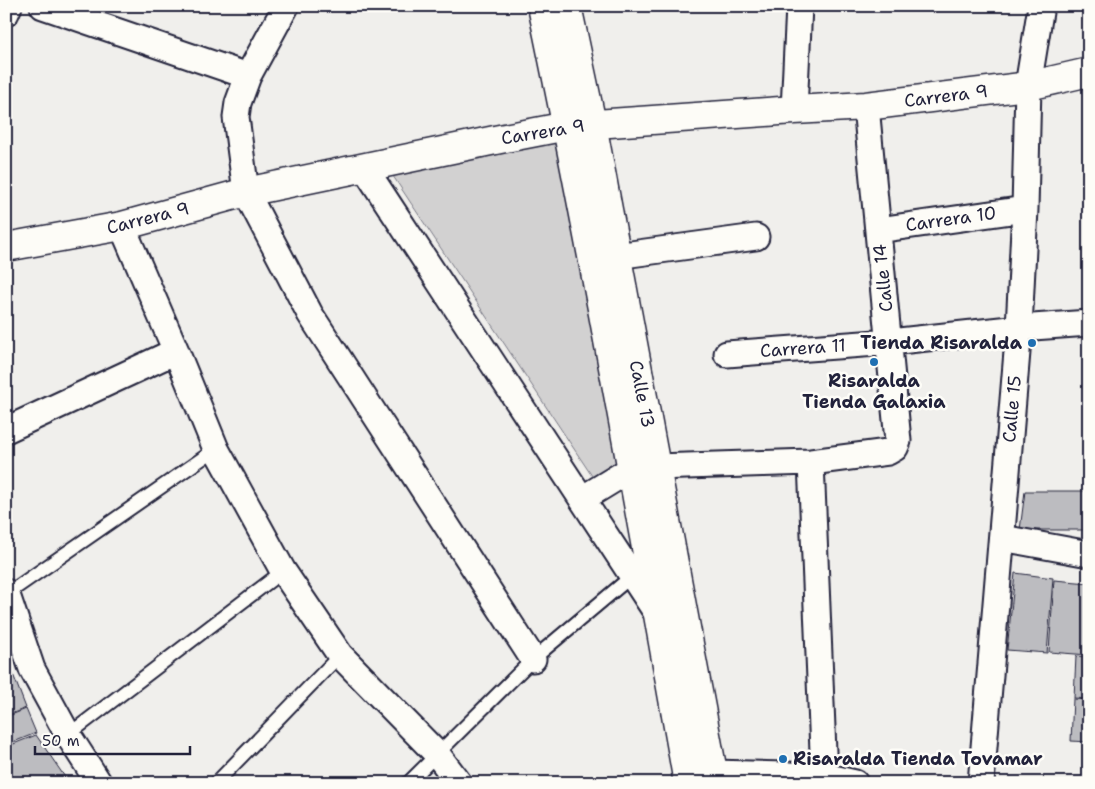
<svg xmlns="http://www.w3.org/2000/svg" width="1095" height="789" font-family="'Shantell Sans',sans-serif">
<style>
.green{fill:#d2d1d1;stroke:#7a7a86}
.building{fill:#bcbcc0;stroke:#22223b}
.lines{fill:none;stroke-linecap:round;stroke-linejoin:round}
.service-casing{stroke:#22223b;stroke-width:16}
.minor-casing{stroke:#22223b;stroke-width:29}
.tertiary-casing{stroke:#22223b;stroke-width:31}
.secondary-casing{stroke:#22223b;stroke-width:31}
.service{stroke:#fdfcf7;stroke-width:12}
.minor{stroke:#fdfcf7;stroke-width:25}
.tertiary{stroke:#fdfcf7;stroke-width:28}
.secondary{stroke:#fdfcf7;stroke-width:28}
.poi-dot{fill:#1f6fb2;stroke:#fdfcf7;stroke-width:2}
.labels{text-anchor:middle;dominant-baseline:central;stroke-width:5;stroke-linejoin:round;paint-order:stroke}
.street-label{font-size:18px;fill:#22223b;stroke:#fdfcf7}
.poi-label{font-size:18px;font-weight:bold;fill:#22223b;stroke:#fdfcf7;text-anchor:end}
</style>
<rect width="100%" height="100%" fill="#f0efec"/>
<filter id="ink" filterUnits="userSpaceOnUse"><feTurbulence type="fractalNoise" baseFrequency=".02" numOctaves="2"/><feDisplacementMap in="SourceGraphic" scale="10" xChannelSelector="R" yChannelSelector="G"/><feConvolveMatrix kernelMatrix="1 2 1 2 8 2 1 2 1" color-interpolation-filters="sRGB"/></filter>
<g filter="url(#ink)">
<!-- green -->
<path class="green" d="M567 137 622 469 594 479 389 170Z"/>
<!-- building -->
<path class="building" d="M1025 491H1089V530H1020Z
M1015 573 1053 578 1047 653 1007 650Z
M1054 580 1089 583V655L1049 652Z
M6 656 26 708 6 716Z
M1076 656 1089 657V699L1074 698Z
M1073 699 1089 700V742L1071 741Z
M26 709 36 733 6 745V717Z
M36 735 69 783H6V747Z"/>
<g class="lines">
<!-- service casing -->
<g class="service-casing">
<path id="service" d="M7 594 216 449
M68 735 283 571
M216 783 340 655
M408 783 533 659 633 575"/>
</g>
<!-- minor casing -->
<g class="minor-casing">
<path id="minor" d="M43 6 248 76 286 6
M6 13 9 6
M248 76 238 103 236 117 246 192 310 314 533 659
M794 110 799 6
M364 167 656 612
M122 226 176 351 216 449 283 571 340 655 437 754 459 783
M878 230 1025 209
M616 256 756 237
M727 354 890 342 1019 328 1089 323
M6 430 176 351
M811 462 824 776
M656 467 811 462 888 452 895 448 898 441 866 106
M582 499 631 469
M1002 538 1089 554
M6 592 32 669 68 735 99 783
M713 773 824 776 855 783
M981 783 1019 328 1025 209 1028 86 1041 6"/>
</g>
<!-- tertiary casing -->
<g class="tertiary-casing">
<path id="tertiary" d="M6 247 122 226 246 192 500 139 567 126 794 110 866 106 1028 86 1089 72"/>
</g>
<!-- secondary casing -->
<g class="secondary-casing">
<path id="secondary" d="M542 6C596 264 642 524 688 783
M567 6 592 124 715 783"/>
</g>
<!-- service -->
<use href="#service" class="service"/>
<!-- minor -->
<use href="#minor" class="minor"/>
<!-- tertiary -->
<use href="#tertiary" class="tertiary"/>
<!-- secondary -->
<use href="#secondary" class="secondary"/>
</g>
</g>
<!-- markers -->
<g class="poi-dot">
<circle cx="1032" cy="343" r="5"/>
<circle cx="874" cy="362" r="5"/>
<circle cx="783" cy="759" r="5"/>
</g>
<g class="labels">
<!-- street labels -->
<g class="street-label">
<text transform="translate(946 96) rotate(-7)">Carrera 9</text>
<text transform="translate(543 132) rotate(-9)">Carrera 9</text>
<text transform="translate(148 218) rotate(-14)">Carrera 9</text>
<text transform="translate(951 219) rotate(-8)">Carrera 10</text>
<text transform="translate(883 278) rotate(-96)">Calle 14</text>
<text transform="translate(803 348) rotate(-4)">Carrera 11</text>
<text transform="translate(642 394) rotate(79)">Calle 13</text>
<text transform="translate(1012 409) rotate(-85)">Calle 15</text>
</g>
<!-- poi labels -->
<g class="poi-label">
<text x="1022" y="343">Tienda Risaralda</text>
<text x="874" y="381" text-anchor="middle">Risaralda<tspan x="874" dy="21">Tienda Galaxia</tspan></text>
<text x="793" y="759" text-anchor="start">Risaralda Tienda Tovamar</text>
</g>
</g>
<!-- margin -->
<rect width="1095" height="789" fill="none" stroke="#fdfcf7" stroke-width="25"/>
<rect x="12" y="12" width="1070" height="764" fill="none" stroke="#22223b" stroke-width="2" filter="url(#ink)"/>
<!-- scale -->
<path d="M35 746v8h155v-8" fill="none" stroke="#22223b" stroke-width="2.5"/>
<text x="42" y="746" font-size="15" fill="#22223b" stroke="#fdfcf7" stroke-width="4" paint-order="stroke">50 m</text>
</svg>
